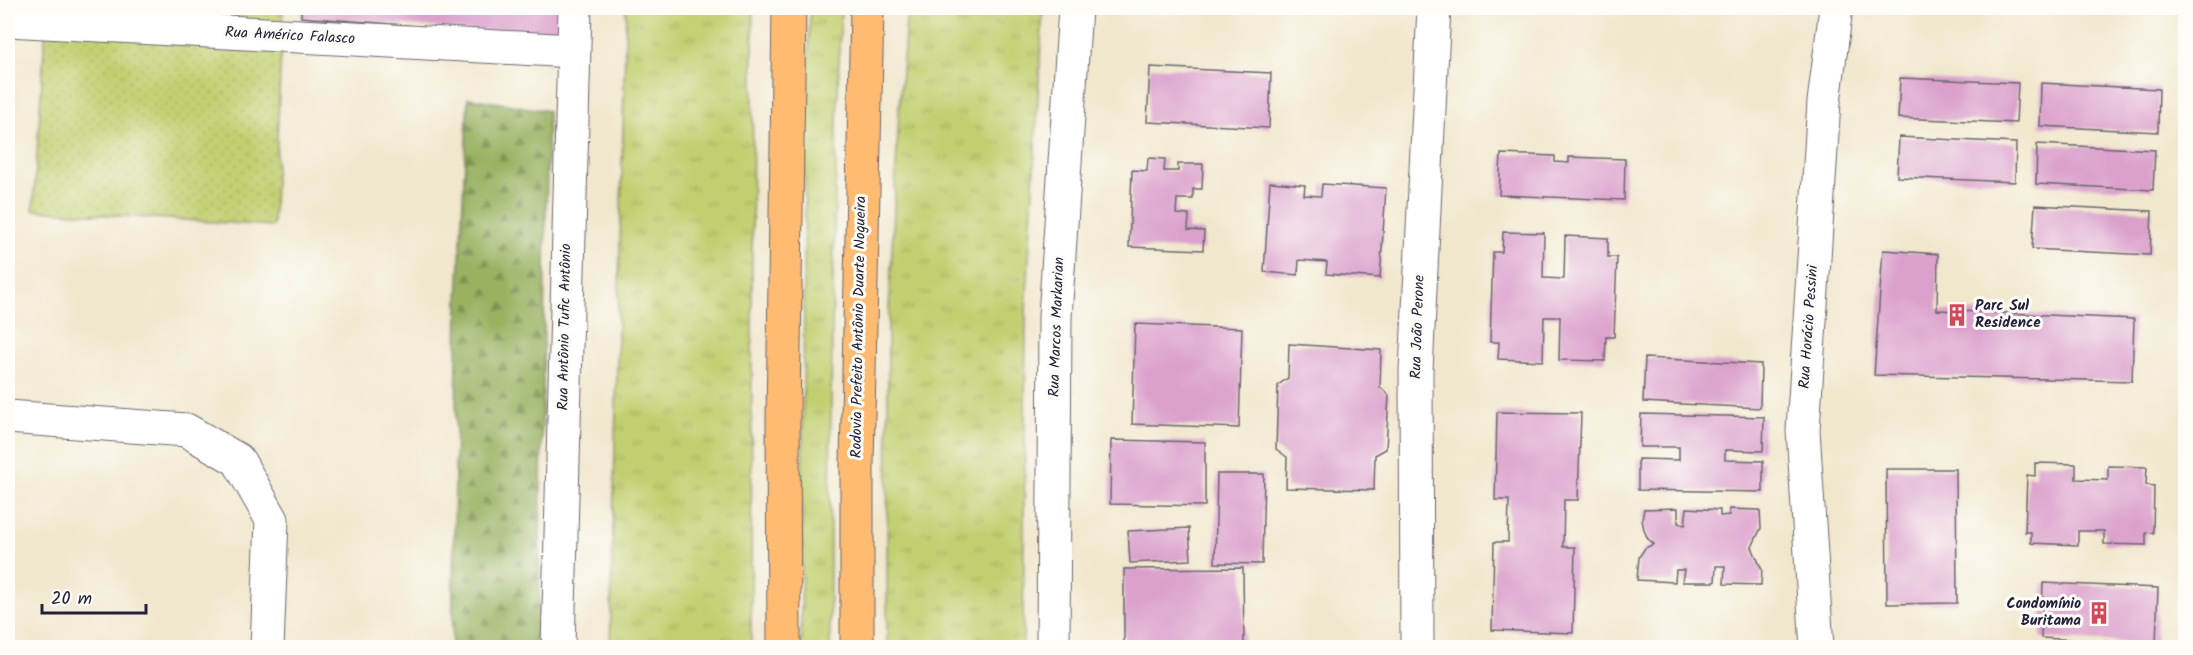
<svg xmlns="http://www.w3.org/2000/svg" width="2193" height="655" font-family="Kalam,sans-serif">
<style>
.grass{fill:url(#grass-tufts);stroke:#727856;stroke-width:1.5}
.forest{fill:url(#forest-firs);stroke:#5e6a4e;stroke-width:1.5}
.park{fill:url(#park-dots);stroke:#727856;stroke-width:1.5}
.building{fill:#dba0cc}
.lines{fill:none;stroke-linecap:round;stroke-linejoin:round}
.minor-casing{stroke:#6a676e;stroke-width:35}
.highway-casing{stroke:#6a676e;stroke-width:35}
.minor{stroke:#fff;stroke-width:33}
.highway{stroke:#ffbb71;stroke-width:33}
.labels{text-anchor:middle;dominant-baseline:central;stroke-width:6;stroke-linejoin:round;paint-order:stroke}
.street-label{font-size:15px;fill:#22223b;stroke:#fdfcf7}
.poi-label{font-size:15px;font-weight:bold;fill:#22223b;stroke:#fdfcf7;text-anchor:start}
</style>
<defs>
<pattern id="grass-tufts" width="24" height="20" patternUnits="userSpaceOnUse" patternTransform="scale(1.5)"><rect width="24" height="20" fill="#c2cf70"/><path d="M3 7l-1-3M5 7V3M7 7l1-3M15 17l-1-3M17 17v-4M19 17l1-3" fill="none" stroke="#a6b162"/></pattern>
<pattern id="forest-firs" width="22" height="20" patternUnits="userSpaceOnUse" patternTransform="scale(1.5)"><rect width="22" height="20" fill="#99b262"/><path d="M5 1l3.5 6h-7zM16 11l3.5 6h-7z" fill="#7c9052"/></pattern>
<pattern id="park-dots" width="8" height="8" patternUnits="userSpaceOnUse" patternTransform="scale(1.5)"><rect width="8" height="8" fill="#c2cf70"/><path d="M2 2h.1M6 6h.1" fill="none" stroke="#a6b162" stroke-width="1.8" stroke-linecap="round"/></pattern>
</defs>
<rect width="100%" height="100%" fill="#fdfcf7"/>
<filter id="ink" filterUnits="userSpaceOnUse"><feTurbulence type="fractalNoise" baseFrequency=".0167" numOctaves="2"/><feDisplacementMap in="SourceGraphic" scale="12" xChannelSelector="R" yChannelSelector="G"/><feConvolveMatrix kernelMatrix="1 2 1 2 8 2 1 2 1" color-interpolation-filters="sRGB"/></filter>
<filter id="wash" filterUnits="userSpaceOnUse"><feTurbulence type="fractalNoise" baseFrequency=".008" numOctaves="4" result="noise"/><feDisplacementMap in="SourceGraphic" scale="24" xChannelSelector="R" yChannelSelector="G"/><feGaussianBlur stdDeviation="1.35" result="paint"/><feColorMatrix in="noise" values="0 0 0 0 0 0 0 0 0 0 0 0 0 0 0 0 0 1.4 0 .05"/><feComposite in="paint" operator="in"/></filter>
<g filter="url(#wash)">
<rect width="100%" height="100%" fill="#f1e7cd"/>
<!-- grass -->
<path class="grass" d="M626 8H753L751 647H610Z
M810 8H841C833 221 829 434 830 648L801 647 805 178Z
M907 8H1043L1026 313 1023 647H887L888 329 899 110Z"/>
<!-- forest -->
<path class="forest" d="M468 98 548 111 538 647H452L458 301Z"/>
<!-- park -->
<path class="park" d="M47 8H283L273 226 33 210Z"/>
<g id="blocks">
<!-- building -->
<path class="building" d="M301 8H561L560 37 301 17Z
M1150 67 1271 73 1269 128 1147 122Z
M1900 78 2018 83 2016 123 1898 118Z
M2041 83 2159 89 2158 132 2040 126Z
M1899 137 2016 143 2015 182 1897 177Z
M2037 144 2155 150 2153 190 2036 184Z
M1501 154 1555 156V162L1569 163V157L1625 159 1624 200 1499 195Z
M1148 158 1165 159 1164 171H1178V164H1203L1202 189H1193V199H1177L1176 214 1189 215 1188 230 1204 231 1203 250 1129 247 1132 170 1147 171Z
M1270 182 1305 185 1304 195 1321 196 1322 184 1386 188 1380 278 1326 274 1327 262 1299 260 1298 275 1264 272Z
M2035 205 2152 211 2150 255 2032 249Z
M1503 232 1544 233 1543 278 1564 279 1565 236 1608 238V257H1617L1614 337H1606L1605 361 1559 360 1560 317H1544L1543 361 1498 359 1499 342H1490L1493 252H1502Z
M1883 250 1938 254 1937 310 2134 319 2132 381 1874 375Z
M1135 324 1242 328 1239 428 1132 424Z
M1289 344 1381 350 1380 387 1389 395 1386 449 1375 455 1374 490 1286 488 1287 457 1276 449 1278 385 1288 378Z
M1645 358 1761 364 1760 408 1643 402Z
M1497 412 1581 413 1578 500H1564L1563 547H1575L1573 633 1492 630 1494 542H1508L1509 500H1495Z
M1641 414 1764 417 1763 451 1725 450V460L1763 461V492L1638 490V459L1679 460V447H1640Z
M1111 440 1205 442V506L1110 504Z
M2035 463 2076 464V479L2108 480V466L2147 467 2146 485 2154 486 2153 533 2146 532V545L2104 544V531H2078V545L2031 543V532H2025L2027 475 2035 476Z
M1886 469H1956L1957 603 1887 604Z
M1217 474H1264L1262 564 1215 563Z
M1678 508V523L1685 525 1687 508 1720 510V516L1729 515V509L1760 510 1761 528 1752 547 1762 570 1761 585 1724 584 1725 566H1716L1715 582H1682L1684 570H1676L1675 582 1637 580 1639 557 1645 548 1654 544 1648 539 1644 530 1642 520 1644 509Z
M1189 528 1191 560 1130 563 1128 531Z
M1243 568 1244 648H1124V569Z
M2043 583 2158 588 2156 644 2041 638Z
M1898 642 1983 646V648H1897Z"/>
</g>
</g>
<g filter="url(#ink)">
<use href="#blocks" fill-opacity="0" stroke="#6a676e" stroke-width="1.5"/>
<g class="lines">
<!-- minor casing -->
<g class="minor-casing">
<path id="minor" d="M8 20 572 51
M8 417 186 430 238 460 272 520 267 648
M558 648 575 8
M1053 648 1055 317 1075 8
M1417 648 1416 370 1434 8
M1817 648 1803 430 1824 102 1836 8"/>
</g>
<!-- highway casing -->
<g class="highway-casing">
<path id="highway" d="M784 648 783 419 789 8
M857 648V462L867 8"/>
</g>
<!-- minor -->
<use href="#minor" class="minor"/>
<!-- highway -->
<use href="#highway" class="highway"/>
</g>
</g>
<!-- icons -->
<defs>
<g id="building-bare" transform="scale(1.8)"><path d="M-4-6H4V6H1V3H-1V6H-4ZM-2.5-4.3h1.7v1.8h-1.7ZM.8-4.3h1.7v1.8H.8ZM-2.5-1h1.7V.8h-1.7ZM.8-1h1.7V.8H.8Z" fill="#d1495b" stroke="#fdfcf7" stroke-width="2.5" paint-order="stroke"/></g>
</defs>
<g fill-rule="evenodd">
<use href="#building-bare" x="1957" y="315"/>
<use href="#building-bare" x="2099" y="613"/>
</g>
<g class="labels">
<!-- street labels -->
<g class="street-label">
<text transform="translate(290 36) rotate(3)">Rua Américo Falasco</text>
<text transform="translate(565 327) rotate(-89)">Rua Antônio Tufic Antônio</text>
<text transform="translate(859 327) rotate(-89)">Rodovia Prefeito Antônio Duarte Nogueira</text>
<text transform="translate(1057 327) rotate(-88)">Rua Marcos Markarian</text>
<text transform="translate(1418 327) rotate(-88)">Rua João Perone</text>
<text transform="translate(1809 327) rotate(-86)">Rua Horácio Pessini</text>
</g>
<!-- poi labels -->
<g class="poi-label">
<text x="1975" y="306">Parc Sul<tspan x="1975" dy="17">Residence</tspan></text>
<text x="2081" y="604" text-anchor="end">Condomínio<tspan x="2081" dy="17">Buritama</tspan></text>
</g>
</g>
<!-- margin -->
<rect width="2193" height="655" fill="none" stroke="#fdfcf7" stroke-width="30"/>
<!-- scale -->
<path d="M42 604v9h104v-9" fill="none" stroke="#22223b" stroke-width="3"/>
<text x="51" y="604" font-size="18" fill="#22223b" stroke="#fdfcf7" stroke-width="4.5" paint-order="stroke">20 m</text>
</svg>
